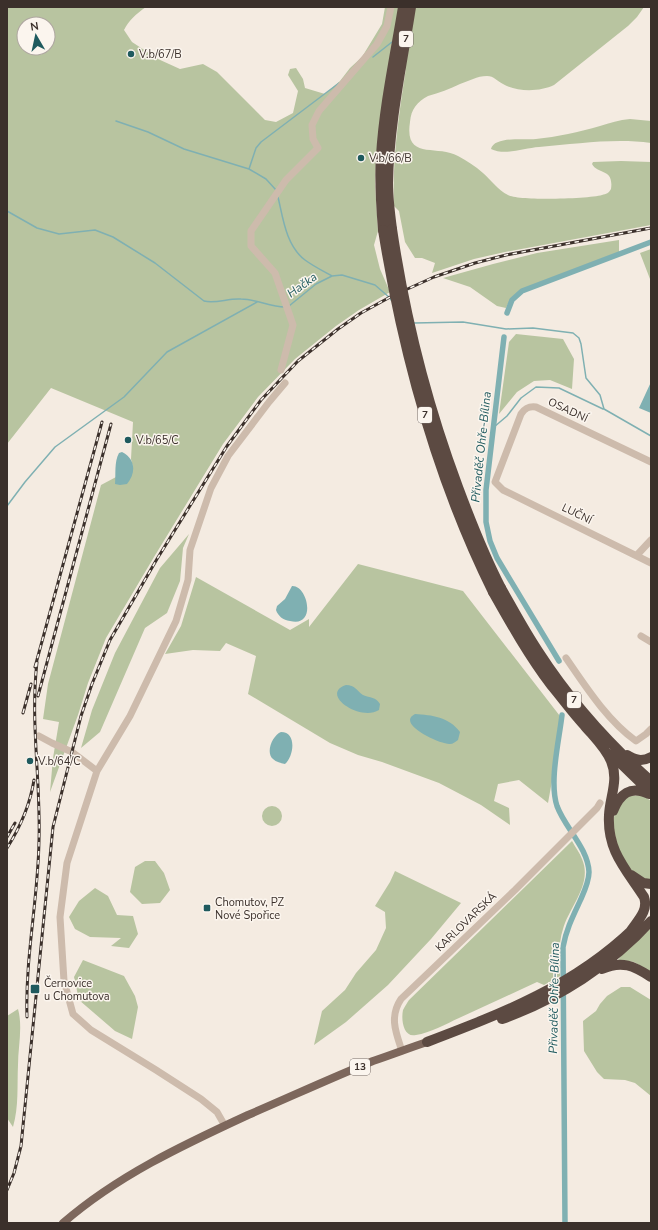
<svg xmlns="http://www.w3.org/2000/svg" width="658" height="1230" font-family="'Nunito Sans',sans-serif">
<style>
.green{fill:#b8c4a0;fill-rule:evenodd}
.water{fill:#7fb0b2}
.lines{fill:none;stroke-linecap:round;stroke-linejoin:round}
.stream{stroke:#7fb0b2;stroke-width:1.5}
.canal{stroke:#7fb0b2;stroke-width:5.5}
.minor{stroke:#cdbbac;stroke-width:7}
.major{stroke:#7d675c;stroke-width:8}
.highway{stroke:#5c4a42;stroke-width:10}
.rail-casing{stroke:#3b302b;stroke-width:3}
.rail{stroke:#fbf5ee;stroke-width:1.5;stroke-dasharray:4.5;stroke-linecap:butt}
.highway-bridge{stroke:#5c4a42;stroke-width:10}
.poi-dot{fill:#1f5a5e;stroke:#fbf5ee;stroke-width:1.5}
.labels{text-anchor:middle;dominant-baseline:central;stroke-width:3;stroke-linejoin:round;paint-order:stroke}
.shield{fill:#fbf5ee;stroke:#756b66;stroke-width:1}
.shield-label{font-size:10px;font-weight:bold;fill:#3b302b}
.poi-label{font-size:11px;fill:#3b302b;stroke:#fbf5ee;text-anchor:start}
.street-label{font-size:11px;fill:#3b302b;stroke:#fbf5ee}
.water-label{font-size:12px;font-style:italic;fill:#1f5a5e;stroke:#fbf5ee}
</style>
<rect width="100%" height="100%" fill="#f4ebe1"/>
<!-- green -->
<path class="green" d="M7 7H146C136 14 129 20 124 30L132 42 158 59 180 69 203 64 217 72 265 120 276 122 293 113 298 91 288 75 290 69 296 68 303 79 305 88 325 94 340 81 350 68 362 57 382 24 385 7H644L637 17 628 26 554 85C540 92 516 92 503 84 497 81 494 76 487 76 477 76 469 81 460 84 450 89 439 93 428 96 417 102 411 109 410 122 404 161 437 144 458 156 467 161 475 166 483 173 491 180 498 190 508 195 518 201 588 199 602 195 606 194 609 193 611 189 614 168 598 175 592 164L593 162 621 161 651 162V225L505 252 474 259 432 273 435 263 422 258H415L405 242 399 211 394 206C392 159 399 114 406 68L376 156 375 184 378 231 374 245 380 269 390 292 359 310 336 326 295 359 258 397 223 444 154 557 106 638 88 683 78 715 50 792 53 758 59 722 43 719 48 684 101 485 133 468 131 459 133 422 51 388 7 444ZM24 24H48V48H24Z
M630 119 651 121V143C614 138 577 144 539 147 524 148 505 156 491 149 494 136 525 140 536 139 557 137 579 132 600 126 610 123 619 120 630 119Z
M619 240V252L522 289 511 298 506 308 497 306 470 287 443 278 493 264 537 253Z
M651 249V279H650L640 253Z
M516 334 563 339 574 359 572 389 550 380 534 381 517 392 499 414 509 342Z
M189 534 183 548 180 581 167 613 145 628 100 732 81 748 92 710 115 653 160 568Z
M358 564 463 591 563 720 548 803 519 780 498 784 494 801 509 808 510 825 481 805 439 783 382 762 358 755 330 743 248 694 256 656 226 643 220 651 193 650 165 654 181 626 196 577 290 630 309 619V627Z
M643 795 651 801V881C626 872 620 861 615 835 614 829 612 823 614 817 617 808 622 802 627 796Z
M262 816a10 10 0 1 1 20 0a10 10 0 1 1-20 0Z
M572 841C575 847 580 853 582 859 593 884 569 907 563 929 558 944 560 960 560 976L544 985 537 982C511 994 485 1006 459 1018 446 1024 430 1033 416 1035 403 1038 401 1019 403 1010 405 1006 407 1003 409 1000L528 884Z
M145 861H155L164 873 170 890 160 903 142 904 130 892 135 867Z
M395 871 461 903 431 939 388 985 346 1022 314 1045 322 1011 345 990 356 973 376 950 386 928 385 912 375 906 390 882Z
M95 888 108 896 117 915 133 916 138 934 129 948 111 946 121 938 90 937 75 929 69 917 79 901Z
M651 928V972L634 962 618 960 621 956Z
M83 960 124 976 135 996 138 1007 132 1039 115 1031 79 1000 74 977Z
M621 987H630L651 1000V1096L635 1083 625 1080 604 1079 597 1072 584 1051 583 1021 596 1011 600 1004 607 996Z
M18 1009C23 1027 18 1047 18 1065 17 1086 19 1106 13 1127L7 1118V1016Z"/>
<!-- water -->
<path class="water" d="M651 382V413L639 408Z
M122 452C136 459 136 473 127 484L120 485 115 484C116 474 114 462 119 453Z
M292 586C308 585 317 628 290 621 283 620 278 616 276 610L277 606 285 599Z
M346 685C355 685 357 691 363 695 370 698 376 697 380 704L379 710C360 722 319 694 346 685Z
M415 714C432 715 449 717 460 732L458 740C455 742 453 744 450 744 441 745 395 724 415 714Z
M281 732C297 732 294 756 285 764 281 763 276 762 273 759 265 752 273 735 281 732Z"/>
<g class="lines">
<!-- stream -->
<path class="stream" d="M373 57 392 42
M116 121 148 132 184 149 249 169
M276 190 266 179 249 169 256 148 261 142 339 83
M278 197C283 218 286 246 305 260 313 266 323 271 332 276
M7 211 37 228 59 234 95 230 113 237 155 263 204 301C216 304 228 298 241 299 256 299 270 307 285 307
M289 306 316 284 332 276 342 275 375 285 390 298 391 300
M414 323 463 322 506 329 533 328 573 333 579 338 581 344 586 378 600 395 604 409 651 436
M494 427 507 416 521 398 536 387 559 388 603 409
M7 506 25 482 55 447 124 397 167 352 257 302"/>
<!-- canal -->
<path class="canal" d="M507 313 512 300 522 291 651 242
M504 337 486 490V522L490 541 497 558 559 661
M562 715C559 741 549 782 557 806 565 828 588 848 589 872 589 882 584 892 580 901 573 916 566 930 563 947L565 1223"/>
<!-- minor -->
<path class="minor" d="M281 370 293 325 275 273 251 246V231L286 180 318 148 313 139 312 125 319 111 377 44 387 26 391 7
M651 462 536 407C529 406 525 408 521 414L495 482 503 490 651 563
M637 555 651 540
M641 636 651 642
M566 658C586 687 607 720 636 741L646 734 651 729
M39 736 52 743 72 752 97 771
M402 1051C396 1033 389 1017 401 999L515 890 597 808 600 803
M225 1126 217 1112 201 1099 156 1070 91 1030 73 1014 64 981 60 917 67 863 97 771 130 716 176 621 188 580 190 550 211 488 228 456 269 402 285 383"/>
<!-- major -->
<path class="major" d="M63 1223C117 1176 183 1145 248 1115 290 1097 331 1078 373 1061 391 1055 409 1048 427 1042"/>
<!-- highway -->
<path class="highway" d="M392 229C390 214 388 198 388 183 389 124 402 65 411 7
M383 230C381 205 379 181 381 156 384 106 395 56 403 7
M501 588C513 609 524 630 538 651 569 699 608 743 651 781
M493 592C511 624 529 656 551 685 562 698 572 712 584 725 593 736 605 747 611 761 619 780 610 796 609 815 607 851 626 869 644 897 649 911 637 921 630 932
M611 754 651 793
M627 755C635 760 642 762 651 757
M613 811C620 794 630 785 649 794
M631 875 643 883 651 884
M602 969C622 960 634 966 651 977
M502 1019C558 999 611 965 651 921
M427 1042C503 1013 574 986 634 928"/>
<!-- rail casing -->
<g class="rail-casing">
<path id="rail" d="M35 667 102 422
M38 696 111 424
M23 713 31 684
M7 837 15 823
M7 848C21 826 30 805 34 780
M27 1017C25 958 38 900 39 841 41 782 30 722 37 662
M7 1190 14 1173 21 1146 53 827 81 716 92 684 110 640 157 559 227 446 261 400 298 361 338 329 361 313 392 296 434 277 475 263 506 255 651 228"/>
</g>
<!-- rail -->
<use href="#rail" class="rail"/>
<!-- highway-bridge -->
<path class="highway-bridge" d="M392 229C405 317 427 404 458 487 471 522 484 555 501 588
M383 230C403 354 437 479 493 592"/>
</g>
<!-- markers -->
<g class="poi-dot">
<circle cx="131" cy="54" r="4"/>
<circle cx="361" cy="158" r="4"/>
<circle cx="128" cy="440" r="4"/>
<circle cx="30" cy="761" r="4"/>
<rect x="203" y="904" width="8" height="8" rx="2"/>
<rect x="30" y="984" width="10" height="10" rx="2"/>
</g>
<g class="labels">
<!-- shield labels -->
<g class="shield">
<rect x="399" y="31" width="14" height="16" rx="3"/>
<rect x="418" y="407" width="14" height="16" rx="3"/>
<rect x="567" y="692" width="14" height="16" rx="3"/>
<rect x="350" y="1059" width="20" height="16" rx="3"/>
</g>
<g class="shield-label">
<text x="406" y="39">7</text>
<text x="425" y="415">7</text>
<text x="574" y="700">7</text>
<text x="360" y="1067">13</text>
</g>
<!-- poi labels -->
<g class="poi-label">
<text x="139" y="54">V.b/67/B</text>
<text x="369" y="158">V.b/66/B</text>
<text x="136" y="440">V.b/65/C</text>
<text x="38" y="761">V.b/64/C</text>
<text x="215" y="902">Chomutov, PZ<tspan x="215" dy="13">Nové Spořice</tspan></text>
<text x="44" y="983">Černovice<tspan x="44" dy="13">u Chomutova</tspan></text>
</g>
<!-- street labels -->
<g class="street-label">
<text transform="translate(568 410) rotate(25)">OSADNÍ</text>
<text transform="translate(577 514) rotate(26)">LUČNÍ</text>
<text transform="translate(466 922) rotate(-44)">KARLOVARSKÁ</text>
</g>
<!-- water labels -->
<g class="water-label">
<text transform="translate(302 285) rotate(-36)">Hačka</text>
<text transform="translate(481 447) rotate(-84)">Přivaděč Ohře-Bílina</text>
<text transform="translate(554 998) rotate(-89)">Přivaděč Ohře-Bílina</text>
</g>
</g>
<!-- border -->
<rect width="658" height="1230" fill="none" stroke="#3b302b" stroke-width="16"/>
<!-- north arrow -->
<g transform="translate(36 36) rotate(351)"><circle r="19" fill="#fbf5ee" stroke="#aea6a0"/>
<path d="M0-3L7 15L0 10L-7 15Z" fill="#1f5a5e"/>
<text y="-6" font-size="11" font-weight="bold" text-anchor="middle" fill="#3b302b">N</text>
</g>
</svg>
